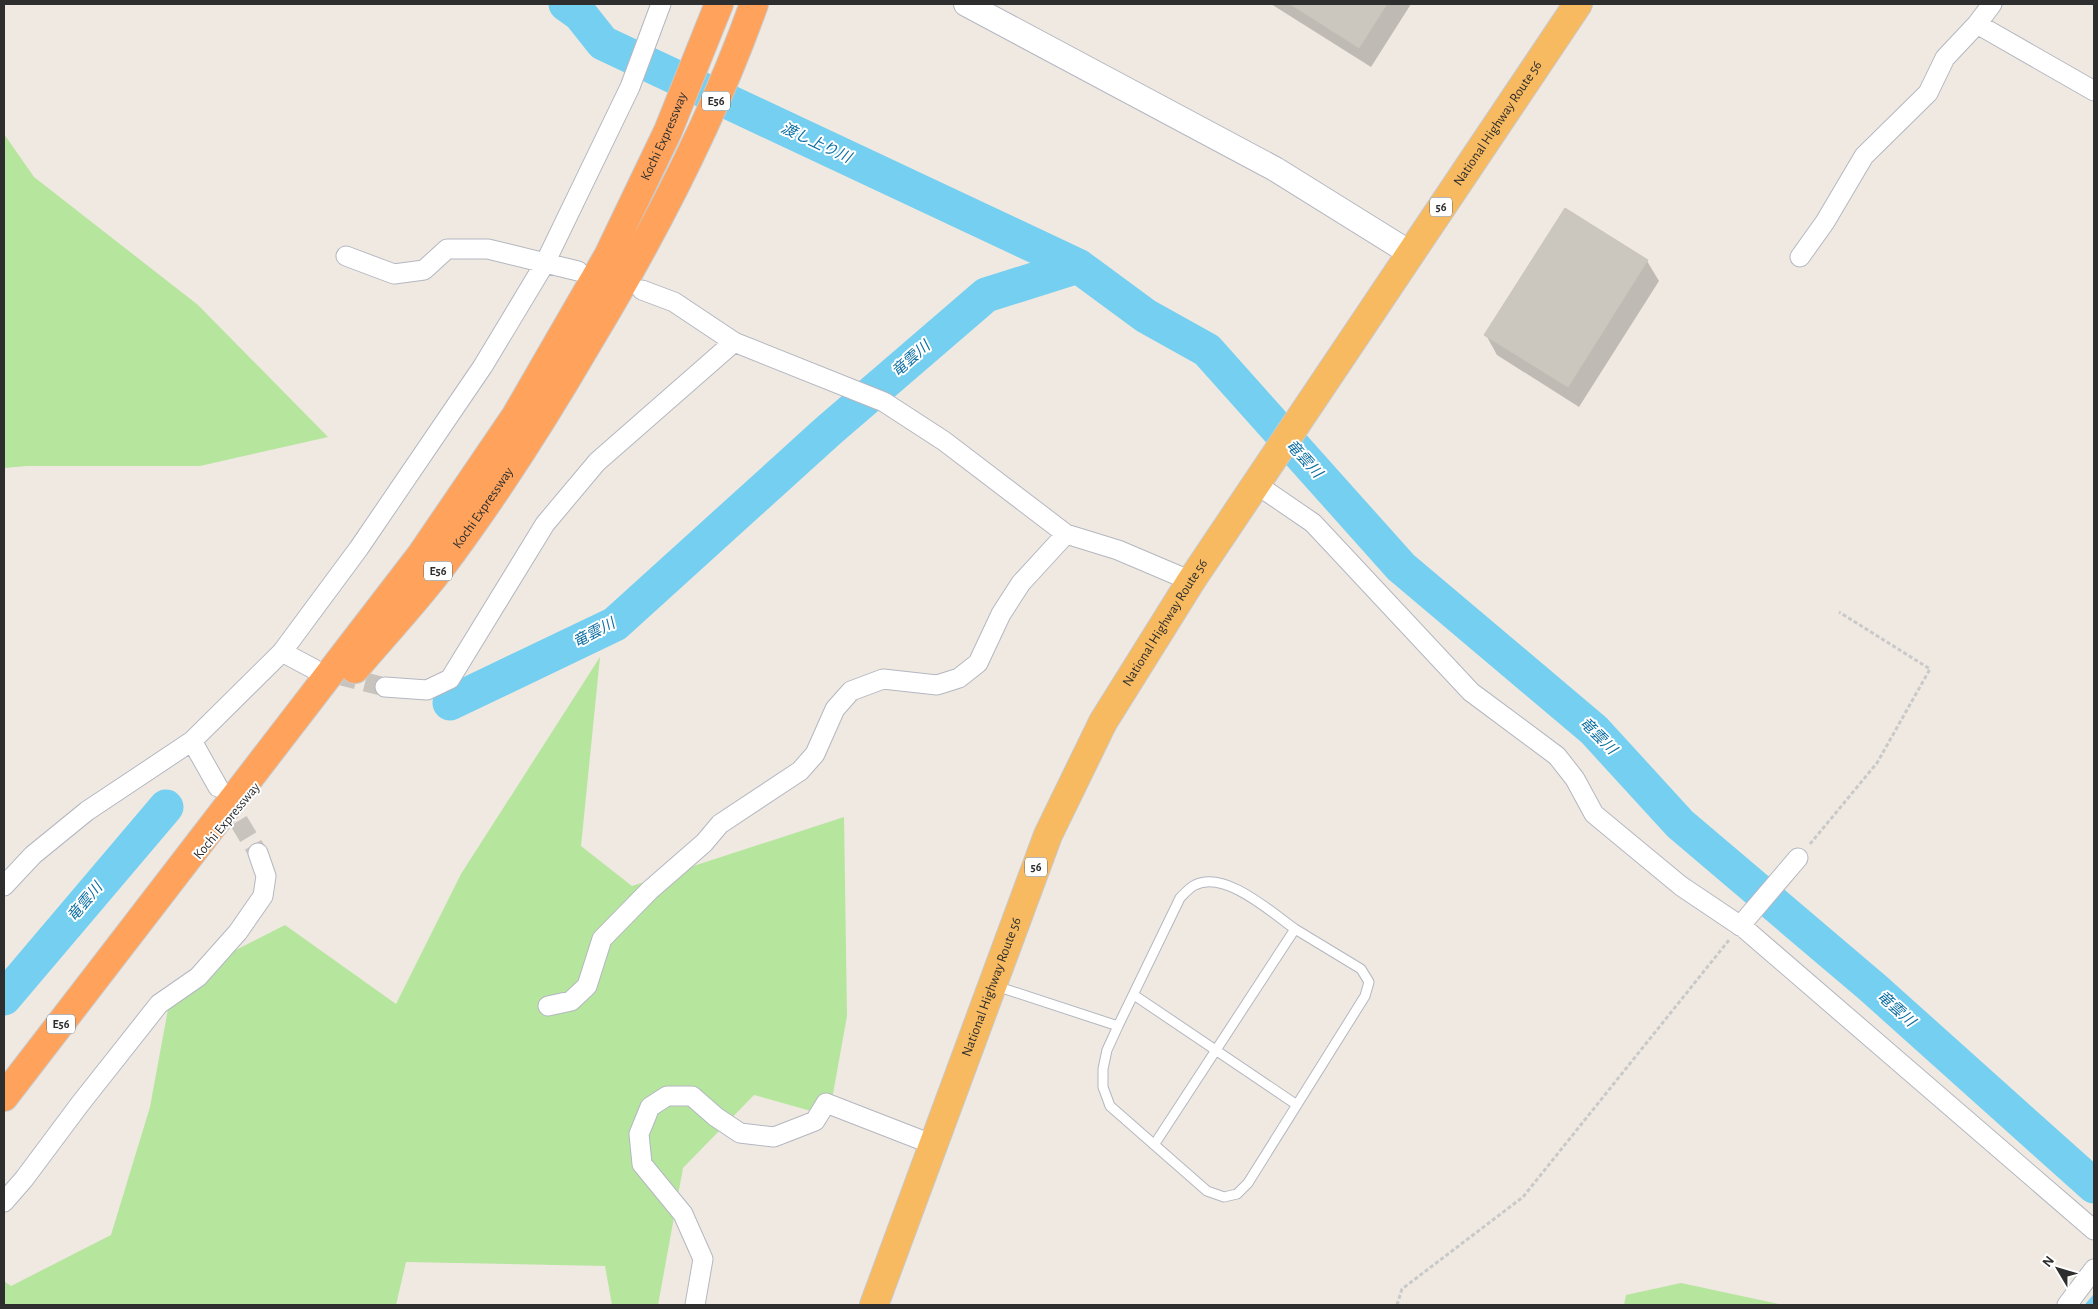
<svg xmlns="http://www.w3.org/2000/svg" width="2098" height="1309" font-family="'Alegreya Sans','Noto Sans JP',sans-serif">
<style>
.green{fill:#b6e59e}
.shadow{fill:#0003}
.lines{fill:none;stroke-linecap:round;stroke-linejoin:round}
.stream{stroke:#75cff0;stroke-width:5.5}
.river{stroke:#75cff0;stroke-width:35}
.building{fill:#cbc7bf;stroke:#cbc5ba}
.minor-tunnel{stroke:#c8c4bd;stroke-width:19;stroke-dasharray:19 9;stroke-linecap:butt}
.service-casing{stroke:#b4b7c1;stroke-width:11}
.minor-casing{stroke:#b4b7c1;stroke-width:21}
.tertiary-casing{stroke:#b4b7c1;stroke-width:26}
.trunk-casing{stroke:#c9c9c9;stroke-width:30}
.motorway-casing{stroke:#c9c9c9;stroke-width:30}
.path{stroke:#c9c9c9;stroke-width:3;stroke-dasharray:4 2.5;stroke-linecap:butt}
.service{stroke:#fff;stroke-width:9}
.minor{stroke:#fff;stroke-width:19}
.tertiary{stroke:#fff;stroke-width:24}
.trunk{stroke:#f8ba60;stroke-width:28}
.motorway{stroke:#ffa35c;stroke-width:28}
.labels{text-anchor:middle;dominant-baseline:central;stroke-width:4;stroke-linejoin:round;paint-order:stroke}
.shield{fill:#fff;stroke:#6d6d6d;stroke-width:1}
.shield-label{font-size:12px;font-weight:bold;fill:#2e2e2e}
.street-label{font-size:14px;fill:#2e2e2e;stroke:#fff}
.water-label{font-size:15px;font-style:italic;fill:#0d6fa3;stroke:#fff}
</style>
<rect width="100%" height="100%" fill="#efe9e1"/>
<!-- green -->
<path class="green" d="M4 134 34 177 198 305 328 437 200 466H27L4 468Z
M600 657 581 846 632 886 844 817 847 1016 829 1116 754 1095 683 1168 658 1305H612L605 1266 406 1262 396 1305H4V1281L11 1286 111 1235 150 1107 173 982 285 925 396 1004 461 874Z
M1681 1283 1784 1305H1624L1626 1295Z"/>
<!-- shadow -->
<path class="shadow" d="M1271 4H1411L1371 67Z
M1647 261 1659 281 1579 407 1497 355 1486 335Z"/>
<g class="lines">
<!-- stream -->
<path class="stream" d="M2088 1305 2094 1298"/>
<!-- river -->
<path class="river" d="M566 4 580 14 603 43 1078 266 1146 316 1207 350 1401 567 1594 730 1680 824 1872 987 2094 1186
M450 703 615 624 828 431 986 295 1078 266
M4 998 166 807"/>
</g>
<!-- building -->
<path class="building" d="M1290 4H1387L1359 48Z
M1565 208 1648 260 1568 387 1484 335Z"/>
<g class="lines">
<!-- minor-tunnel -->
<path class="minor-tunnel" d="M338 675 385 687
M224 797 258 853"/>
<!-- service casing -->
<g class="service-casing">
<path id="service" d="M996 986 1118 1026 1180 898C1184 894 1190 887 1195 885 1225 870 1271 912 1295 929
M1134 995 1297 1105
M1118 1026 1107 1050 1103 1069V1087L1110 1106 1207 1191 1224 1197 1237 1194 1248 1183 1365 996 1369 982 1361 969 1295 929 1154 1145"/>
</g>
<!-- minor casing -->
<g class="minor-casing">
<path id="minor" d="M1977 24 2094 91
M346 256 394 274 424 270 447 249H488L578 271
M1800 257 1825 222 1864 156 1928 93 1945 58 1977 24 1992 4
M642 290 674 302 734 342 884 402 944 441 1066 534 1118 550 1191 581
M1256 484 1313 523 1471 692 1557 756 1575 779 1594 814 1681 886 1745 929 2094 1230
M282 652 359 548 483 366 545 263 630 87 661 4
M385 687 427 690 450 679 545 524 597 462 734 342
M192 741 218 787
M4 886 33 855 87 811 192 741 282 652 314 669
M1740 926 1798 858
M548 1006 571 1001 587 986 602 939 650 890 704 843 720 824 800 771 815 754 835 709 851 691 883 679 937 685 959 678 978 663 1001 614 1021 583 1066 534
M4 1202 24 1179 80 1104 159 1004 198 977 238 932 263 896 266 876 258 853
M695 1305 703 1259 683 1214 642 1164 639 1134 650 1107 667 1096H692L716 1117 740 1133 774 1137 815 1121 826 1103 934 1145
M2067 1305 2094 1269"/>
</g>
<!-- tertiary casing -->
<g class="tertiary-casing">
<path id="tertiary" d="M966 4 1275 169 1410 253"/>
</g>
<!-- trunk casing -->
<g class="trunk-casing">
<g id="trunk">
<path id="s1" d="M874 1305 1048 835 1103 722 1191 581 1578 4"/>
</g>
</g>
<!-- motorway casing -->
<g class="motorway-casing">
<g id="motorway">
<path id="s2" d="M355 669C383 636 413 604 439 570 494 497 543 420 589 341 654 233 712 122 754 4"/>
<path id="s3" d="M4 1097 421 555 515 417 608 256 668 131 719 4"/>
</g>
</g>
<!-- path -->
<path class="path" d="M1810 844 1877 763 1930 669 1839 612
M1397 1305 1402 1289 1523 1197 1729 940"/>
<!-- service -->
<use href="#service" class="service"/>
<!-- minor -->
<use href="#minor" class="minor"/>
<!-- tertiary -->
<use href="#tertiary" class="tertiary"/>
<!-- trunk -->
<use href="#trunk" class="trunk"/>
<!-- motorway -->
<use href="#motorway" class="motorway"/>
</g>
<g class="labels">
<!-- shield labels -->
<g class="shield">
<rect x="702" y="91.5" width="28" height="19" rx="4"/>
<rect x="1430" y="197.5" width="22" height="19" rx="4"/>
<rect x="424" y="561.5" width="28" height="19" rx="4"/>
<rect x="1025" y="857.5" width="22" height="19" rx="4"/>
<rect x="47" y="1014.5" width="28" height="19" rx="4"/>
</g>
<g class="shield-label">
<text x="716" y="101">E56</text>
<text x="1441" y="207">56</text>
<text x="438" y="571">E56</text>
<text x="1036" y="867">56</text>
<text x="61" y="1024">E56</text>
</g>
<!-- street labels -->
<g class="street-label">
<text stroke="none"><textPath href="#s1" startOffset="1344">National Highway Route 56</textPath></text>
<text stroke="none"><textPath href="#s3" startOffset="1169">Kochi Expressway</textPath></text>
<text stroke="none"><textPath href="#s2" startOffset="206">Kochi Expressway</textPath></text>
<text stroke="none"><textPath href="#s1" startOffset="744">National Highway Route 56</textPath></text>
<text transform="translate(227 821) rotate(-50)">Kochi Expressway</text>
<text stroke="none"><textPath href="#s1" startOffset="339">National Highway Route 56</textPath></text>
</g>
<!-- water labels -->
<g class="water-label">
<text transform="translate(816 143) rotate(25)">渡し上り川</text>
<text transform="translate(911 359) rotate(-41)">竜雲川</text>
<text transform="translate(1304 459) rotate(48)">竜雲川</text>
<text transform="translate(594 633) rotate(-28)">竜雲川</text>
<text transform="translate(1598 736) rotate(45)">竜雲川</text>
<text transform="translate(85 902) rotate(-50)">竜雲川</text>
<text transform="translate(1896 1009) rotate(42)">竜雲川</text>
</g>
</g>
<!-- border -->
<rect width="2098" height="1309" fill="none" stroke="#2e2e2e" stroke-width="10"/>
<!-- north arrow -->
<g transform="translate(2058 1269) rotate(308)" stroke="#ffffff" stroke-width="4" paint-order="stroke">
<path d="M0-4L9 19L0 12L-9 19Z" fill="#2e2e2e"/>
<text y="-8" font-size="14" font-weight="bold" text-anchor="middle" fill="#2e2e2e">N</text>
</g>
</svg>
